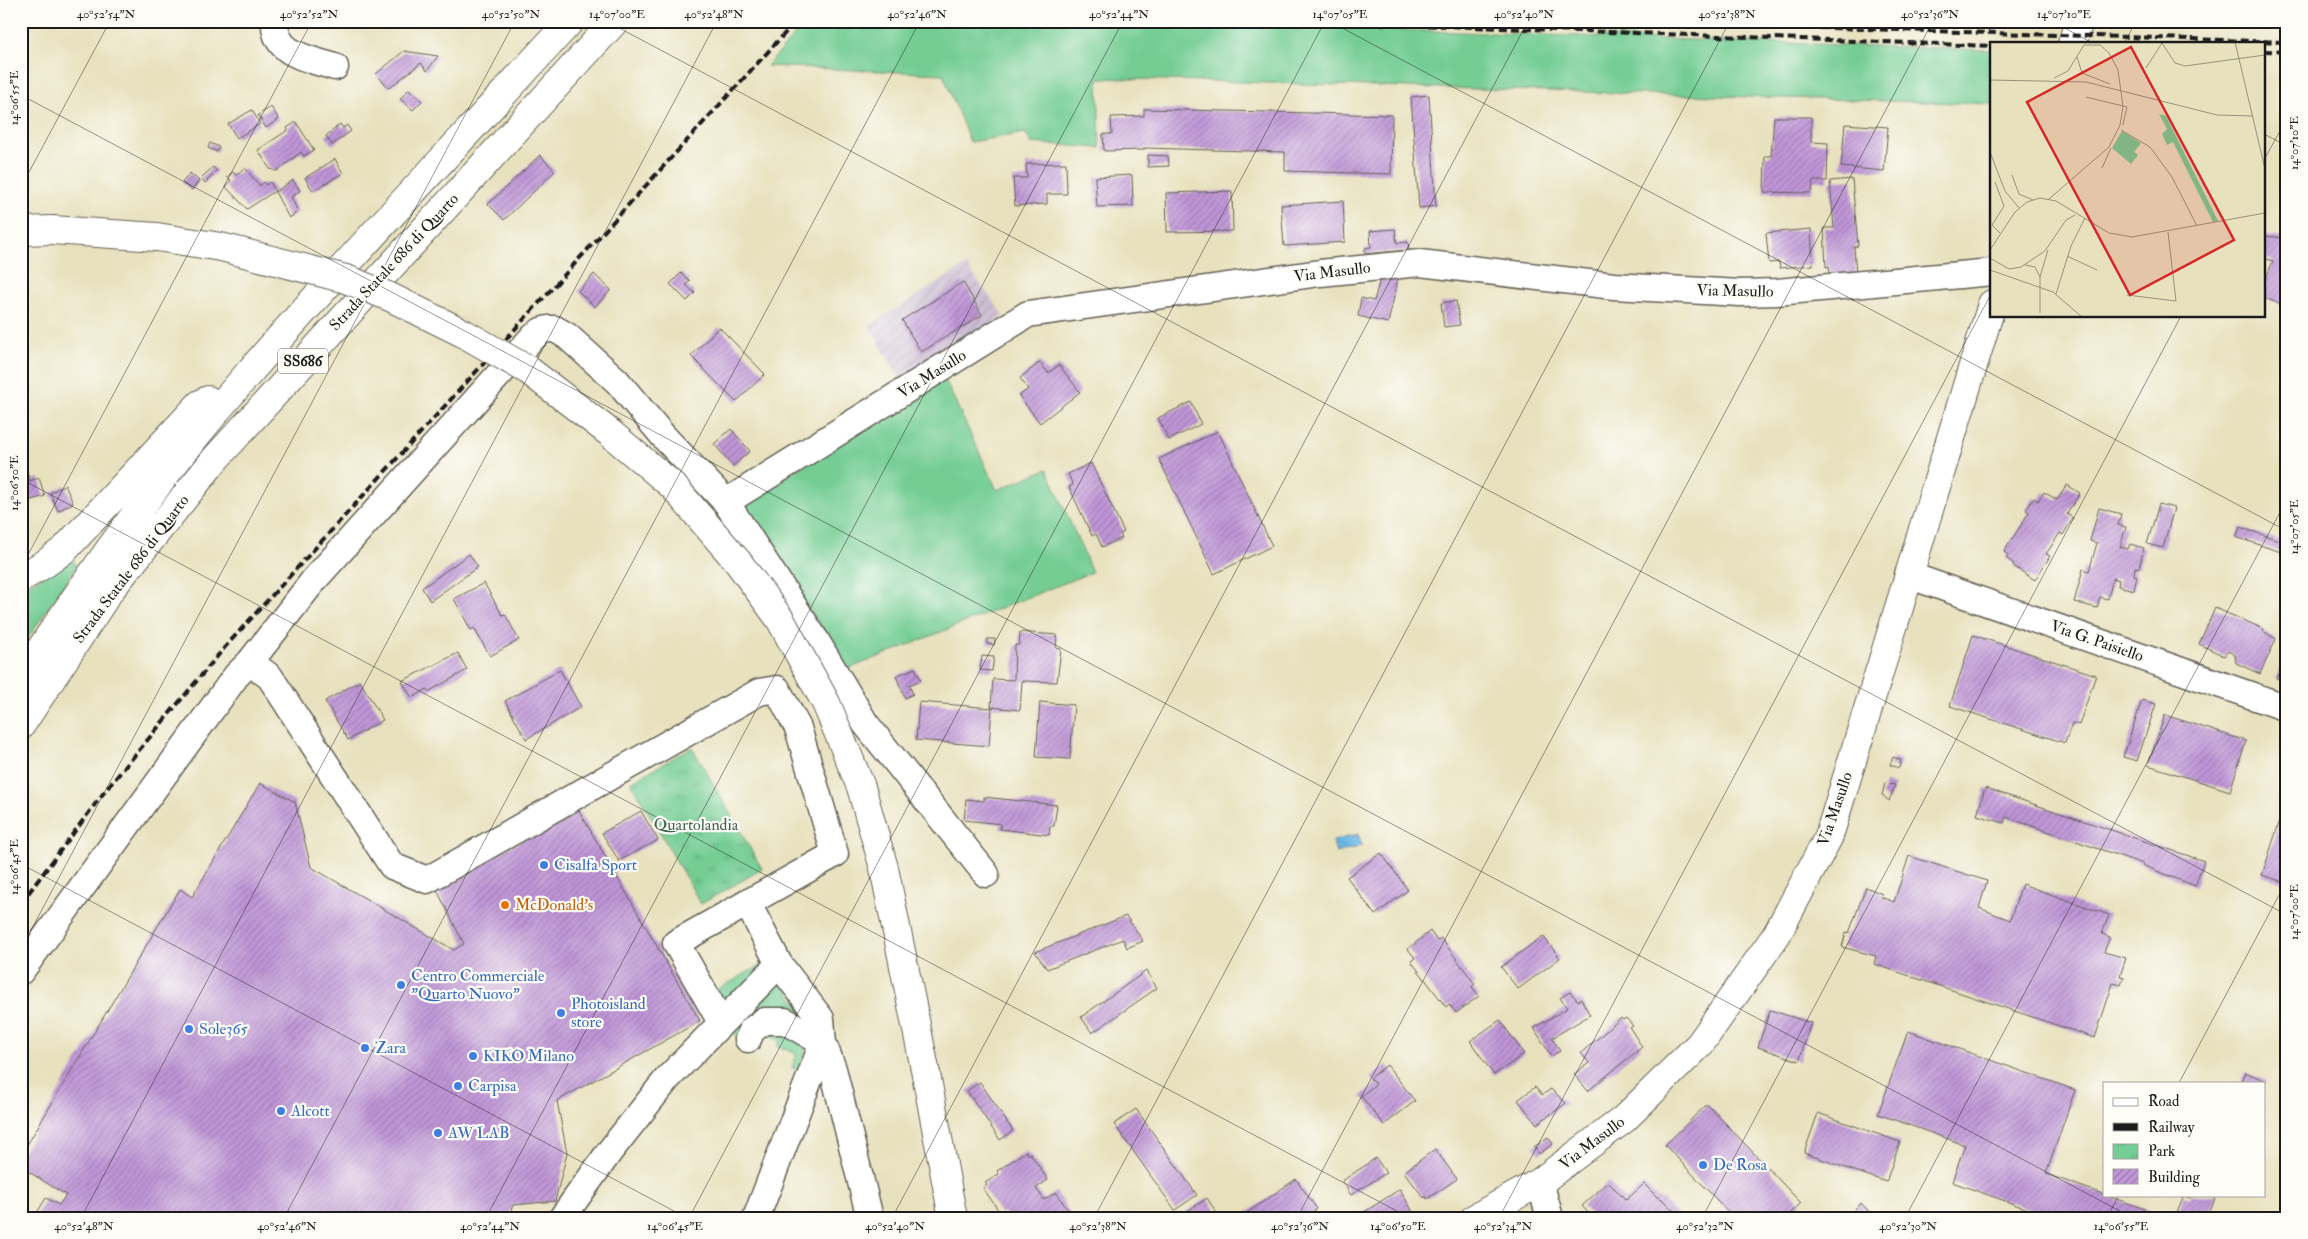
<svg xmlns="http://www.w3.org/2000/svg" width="2308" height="1239" font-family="'IM FELL Double Pica',serif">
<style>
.industrial{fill:url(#industrial-furrows)}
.grass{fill:#74cd94;stroke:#487458}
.park{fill:url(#park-tufts);stroke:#487458}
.water{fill:url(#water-ripples);stroke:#446a81}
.building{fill:url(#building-hatch)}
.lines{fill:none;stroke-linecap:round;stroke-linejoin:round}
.minor-casing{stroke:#636155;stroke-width:29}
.major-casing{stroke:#636155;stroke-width:30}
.highway-casing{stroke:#636155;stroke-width:30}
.minor{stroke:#fff;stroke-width:26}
.major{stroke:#fff;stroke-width:28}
.highway{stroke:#fff;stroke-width:28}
.rail{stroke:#1c1c1c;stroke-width:4;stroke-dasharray:8 4;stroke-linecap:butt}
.highway-bridge-casing{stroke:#636155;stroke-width:30;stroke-linecap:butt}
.highway-bridge{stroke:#fff;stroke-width:28}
.ticks{fill:none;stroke:#1c1c1c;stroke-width:1;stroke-opacity:0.45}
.shop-dot{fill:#3f7fe0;stroke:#fdfcf7;stroke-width:2}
.food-dot{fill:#e8710a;stroke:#fdfcf7;stroke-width:2}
.labels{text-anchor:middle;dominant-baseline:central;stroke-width:4.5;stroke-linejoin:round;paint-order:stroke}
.shield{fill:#fdfcf7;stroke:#605f5e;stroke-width:1}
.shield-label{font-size:15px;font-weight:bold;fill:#1c1c1c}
.street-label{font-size:16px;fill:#1c1c1c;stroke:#fdfcf7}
.park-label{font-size:16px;fill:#3f634c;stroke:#fdfcf7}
.shop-label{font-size:16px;fill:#366cbe;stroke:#fdfcf7;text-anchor:start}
.food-label{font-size:16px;fill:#c56008;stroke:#fdfcf7;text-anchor:start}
.inset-road{fill:none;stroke:#96927d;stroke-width:1}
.view{fill:#d62828;fill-opacity:0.15;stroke:#d62828;stroke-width:2.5}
.inset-edge{fill:none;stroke:#1c1c1c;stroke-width:2.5}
.neatline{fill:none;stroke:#1c1c1c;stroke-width:2}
.ticks-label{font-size:12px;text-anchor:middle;fill:#1c1c1c}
</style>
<defs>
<pattern id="industrial-furrows" width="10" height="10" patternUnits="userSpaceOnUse" patternTransform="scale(1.25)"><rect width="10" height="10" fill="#ccbed3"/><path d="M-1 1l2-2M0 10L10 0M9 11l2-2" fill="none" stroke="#afa3b5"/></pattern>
<pattern id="park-tufts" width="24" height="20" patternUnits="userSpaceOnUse" patternTransform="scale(1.25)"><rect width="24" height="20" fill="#74cd94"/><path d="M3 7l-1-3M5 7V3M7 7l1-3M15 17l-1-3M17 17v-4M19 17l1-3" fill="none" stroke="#64af7f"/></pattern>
<pattern id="water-ripples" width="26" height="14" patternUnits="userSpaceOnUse" patternTransform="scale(1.25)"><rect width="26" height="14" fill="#6cb9e6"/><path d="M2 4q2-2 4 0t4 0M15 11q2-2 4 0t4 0" fill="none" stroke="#5d9ec5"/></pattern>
<pattern id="building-hatch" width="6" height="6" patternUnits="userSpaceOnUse" patternTransform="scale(1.25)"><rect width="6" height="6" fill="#c096d8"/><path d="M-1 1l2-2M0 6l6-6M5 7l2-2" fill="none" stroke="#9b7aae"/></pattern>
</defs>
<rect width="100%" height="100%" fill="#fdfcf7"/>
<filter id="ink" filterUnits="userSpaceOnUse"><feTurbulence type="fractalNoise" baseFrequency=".02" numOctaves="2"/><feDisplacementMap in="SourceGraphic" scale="10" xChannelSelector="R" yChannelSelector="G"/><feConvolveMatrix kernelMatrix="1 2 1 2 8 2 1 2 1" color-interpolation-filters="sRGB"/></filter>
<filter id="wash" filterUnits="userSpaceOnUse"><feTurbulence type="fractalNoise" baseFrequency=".0096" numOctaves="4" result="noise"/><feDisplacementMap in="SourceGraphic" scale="20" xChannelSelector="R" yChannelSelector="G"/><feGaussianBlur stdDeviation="1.12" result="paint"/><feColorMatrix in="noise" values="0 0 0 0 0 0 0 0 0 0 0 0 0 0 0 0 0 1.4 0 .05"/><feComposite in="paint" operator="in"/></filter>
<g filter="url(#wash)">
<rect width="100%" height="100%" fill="#e8e1be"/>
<!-- industrial -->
<path class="industrial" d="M966 265 1004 316 900 379 869 326Z"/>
<!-- grass -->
<path class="grass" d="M807 21H1132L1992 50V104L1098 78 1100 148 1031 143 1025 133 970 142 943 74 767 66Z
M944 378 997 490 1047 469 1092 572 848 669 748 515 746 501Z
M73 558 76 567 21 648V589Z
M770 960 723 1007 713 992Z
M775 984 784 986 814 1025 737 1035 724 1030Z
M768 1029 808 1044 798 1070 792 1068 797 1054 778 1046 779 1040 761 1034Z"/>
<!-- park -->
<path class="park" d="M692 747 762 869 701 904 631 782Z"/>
<!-- water -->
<path class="water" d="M1358 834 1362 846 1336 853 1333 841Z"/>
<g id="blocks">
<!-- building -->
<path class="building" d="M404 51 438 56 427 71 421 63 389 88 376 74Z
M409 89 422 101 413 110 400 99Z
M1429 95 1436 206 1419 208 1411 97Z
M271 107 279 119 266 128 258 115Z
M1144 109 1392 115 1391 174 1285 171V152L1144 148V150L1104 151 1103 134H1112L1111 117 1144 116Z
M252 110 260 124 237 138 228 124Z
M1774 117H1811V142L1828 143 1827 181H1813L1812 191 1810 193 1764 192 1765 156H1771Z
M296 122 314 150 304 156 301 152 277 171 270 169 258 150 288 130 287 128Z
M340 124 343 128 347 125 351 131 332 145 326 136Z
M1845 124 1888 127 1884 171 1841 167Z
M210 143 219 147 217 152 208 148Z
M540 155 555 171 504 220 488 204Z
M1148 155 1168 156 1169 166 1148 167Z
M335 159 343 173 313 191 305 178Z
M1066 163 1067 194H1047V204L1015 206 1013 178H1027L1026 164Z
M213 167 217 171 205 183 201 178Z
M245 168 260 186 264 182 266 185 270 182 275 191 247 209 226 187 231 180 227 177 233 172 236 175Z
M190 173 199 181 192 190 182 183Z
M1132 175 1133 206 1097 207 1095 177Z
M1852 179 1858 246 1854 247 1856 274 1830 276 1829 266 1826 267 1824 228H1834L1830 181Z
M293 180 300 191 291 197 298 212 289 218 275 192Z
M1232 191 1233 231 1167 232 1166 193Z
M1343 201 1345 242 1284 246 1281 205Z
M1395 229 1397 243 1408 242 1409 250 1365 254V248L1371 247 1370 231Z
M1811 229 1813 265 1780 268 1779 262 1769 263 1766 233Z
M2264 236 2287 238 2284 245 2287 247V306L2264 298V277L2266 278 2273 261 2264 258Z
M681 273 690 281 686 285 695 293 687 301 670 284Z
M594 274 611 290 595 307 578 291Z
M1381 275 1398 279 1388 323 1358 316 1361 298 1374 301Z
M963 282 982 315 921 352 902 320Z
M1456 301 1460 325 1444 327 1441 303Z
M719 327 765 374 736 402 691 356Z
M1040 362 1048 373 1059 365 1080 392 1040 423 1019 396 1028 389 1020 378Z
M1191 402 1201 424 1169 440 1158 418Z
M731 429 750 451 733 466 714 444Z
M1218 431 1272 546 1214 574 1159 459Z
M24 461 30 481 39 478 45 496 21 503V462Z
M1091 463 1124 532 1120 534 1122 538 1102 547 1096 534 1092 536 1069 487 1073 485 1068 474Z
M65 485 73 503 58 511 50 493Z
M2067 485 2080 493 2067 514 2073 518 2063 535 2060 533 2046 554 2050 556 2035 580 2013 566 2014 564 2006 558 2008 555 2004 552 2029 512 2026 510 2034 498 2038 501 2044 492 2057 500Z
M2159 504 2174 508 2163 548 2147 544Z
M2099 508 2121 514 2118 525 2126 527 2120 547 2128 549 2130 544 2144 548 2139 568 2135 567 2134 575 2137 576 2134 590 2118 586 2119 580 2113 578 2108 599 2100 597 2097 608 2074 602 2083 569 2089 571 2097 543 2090 541Z
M2240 527 2287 543 2284 553 2236 537Z
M469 554 478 567 430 601 422 588Z
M484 583 502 615 505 614 519 640 490 656 474 628 471 630 454 599Z
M2215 608 2264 629 2263 631 2276 639 2260 674 2236 663 2235 655 2228 651 2224 656 2199 644Z
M1020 632 1057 635 1056 648 1061 649 1057 682 1022 681 1020 710 991 707 993 679 1014 680 1015 645H1019Z
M1973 635 2096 675 2079 725 2072 723 2065 743 1950 706Z
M987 639H995L994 645 987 644Z
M458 653 467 670 428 692 427 689 412 698 402 681Z
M2287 655V683L2276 678Z
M982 656 994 657 992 671 980 670Z
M915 668 921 680 909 685 913 694 905 698 896 676Z
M560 670 581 707 526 739 505 701Z
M360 681 383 720 348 740 325 701Z
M2142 700 2156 704 2137 761 2123 757Z
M919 702 992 708 989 746 916 740Z
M1040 702 1074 705 1070 759 1036 757Z
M2165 715 2246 741 2230 791 2148 765Z
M1893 757 1901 760 1899 768 1890 765Z
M260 783 295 802 311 867 454 950 464 944 436 888 578 809 700 1021 557 1101 567 1153 555 1201 513 1205 508 1218H34L46 1198 59 1205 66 1195 21 1167V1155L180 889 192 897Z
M1885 783 1895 785 1889 801 1882 795Z
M1985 788 2204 861 2195 886 2142 865 2143 864 2006 817 2004 823 1977 815Z
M984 797 1057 805 1054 826H1050L1049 835 1000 829 1001 824 964 820 966 799 984 801Z
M2287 799V883L2262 875Z
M641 811 658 840 619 861 602 833Z
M1381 853 1408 890 1375 915 1347 877Z
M1909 856 1987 881 1979 908 2010 920 2022 884 2109 915 2102 934 2110 937 2104 952 2126 958 2120 976 2124 977 2121 985 2113 983 2095 1038 1874 964 1876 956 1842 947 1846 932 1849 933 1866 887 1882 894 1881 897 1894 902Z
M1126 916 1143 941 1127 948 1123 939 1047 969 1035 952Z
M1430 931 1437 941 1441 938 1475 984 1472 987 1479 996 1456 1013 1449 1004 1446 1007 1411 961 1415 958 1408 949Z
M1543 936 1560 958 1518 989 1501 967Z
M1146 971 1157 988 1092 1033 1081 1017Z
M1570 992 1578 1001 1581 999 1590 1015 1552 1038 1560 1051 1551 1056 1534 1028 1567 1008 1560 998Z
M1770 1010 1811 1023 1799 1061 1758 1047Z
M1621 1018 1623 1020 1626 1018 1633 1026 1630 1028 1642 1047 1588 1091 1574 1074 1589 1063 1581 1053Z
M1500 1020 1524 1054 1494 1075 1470 1041Z
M1908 1031 2075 1090 2046 1174 2170 1218H2053L1952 1182 1965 1145 1878 1114Z
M1387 1065 1415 1101 1384 1125 1361 1096 1376 1084 1370 1078Z
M2245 1072 2266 1081 2265 1083H2240Z
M980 1082 1013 1131 1000 1140 967 1091Z
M1535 1087 1542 1095 1551 1089 1566 1103 1537 1124 1518 1100Z
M1707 1104 1801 1203 1786 1218H1734L1665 1145Z
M1136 1109 1197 1195 1175 1210 1114 1124Z
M1818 1113 1900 1142 1886 1182 1804 1153Z
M1548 1137 1553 1144 1539 1154 1534 1147Z
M1435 1149 1457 1179 1427 1199 1426 1196 1424 1198 1404 1172Z
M1026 1151 1028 1155 1030 1153 1048 1180 1036 1188 1044 1200 1056 1192 1073 1218H1008L1004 1212 1001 1214 983 1188 987 1185 985 1183 999 1174 997 1171Z
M1376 1158 1386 1173 1351 1195 1342 1181Z
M1296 1179 1317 1209 1304 1218H1239Z
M1608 1182 1626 1200 1644 1184 1657 1197 1662 1199 1680 1218H1593L1582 1206Z
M1400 1189 1413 1212 1404 1218H1355Z
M2191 1195H2217L2207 1218H2175L2184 1196 2190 1198Z
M1207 1198 1220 1218H1182L1180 1216Z
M1861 1203 1875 1218H1846Z"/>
</g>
</g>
<g filter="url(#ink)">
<use href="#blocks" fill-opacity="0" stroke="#636155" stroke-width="1"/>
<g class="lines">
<!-- minor casing -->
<g class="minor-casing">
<path id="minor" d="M275 21C273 55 310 59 335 67
M726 502 1028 314 1320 273 1420 263 1614 286 1740 293 1777 292 1992 272
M1908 575 2287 708
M250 662 314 580 531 339 541 331 548 329H555L567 336 617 381 664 437 726 502 815 639 865 723 986 874
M747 902 779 964
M21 971 236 676 250 662 270 677 392 866 427 880 759 692 777 689 798 728 835 854 676 943 721 1022
M748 1039 752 1030 764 1021H785L823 1043 833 1069 870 1218
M1540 1182 1550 1218
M562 1218 610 1151 667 1079 779 964 821 1019 823 1043 756 1218"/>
</g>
<!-- major casing -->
<g class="major-casing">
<path id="major" d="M2072 44 2079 21
M1475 1218 1540 1182 1624 1119 1700 1044 1777 934 1829 836 1992 304"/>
</g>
<!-- highway casing -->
<g class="highway-casing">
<path id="highway" d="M21 231 52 230
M21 578 46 563 65 549 200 404 208 400
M21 679C90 573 164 470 247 375 352 254 463 139 570 21
M21 725 110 590 216 458 615 21
M926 1074 953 1218"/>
</g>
<!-- minor -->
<use href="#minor" class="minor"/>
<!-- major -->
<use href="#major" class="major"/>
<!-- highway -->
<use href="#highway" class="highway"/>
<!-- rail -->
<path class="rail" d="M1308 21 1992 46
M1604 21 2287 42
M2264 51 2287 52
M21 903 105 791 225 647 796 21"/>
<!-- highway-bridge casing -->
<g class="highway-bridge-casing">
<path id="highway-bridge" d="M52 230 157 237 221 247 346 279 390 297 463 333 528 370 610 433 673 486 738 562 780 619 826 703 861 787 884 868 926 1074"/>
</g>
<!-- highway-bridge -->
<use href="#highway-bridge" class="highway-bridge"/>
</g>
</g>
<!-- ticks -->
<path class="ticks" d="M606 21 2287 915M1329 21 2287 531M2052 21 2094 44M2124 44 2136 21M21 95 2133 1218M2264 134 2287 146M2264 160 2287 118M21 187 110 21M21 479 1410 1218M21 568 312 21M21 864 687 1218M21 949 515 21M2179 1083 2287 880M81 1218 717 21M284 1218 920 21M486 1218 1123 21M689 1218 1325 21M892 1218 1528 21M1094 1218 1730 21M1297 1218 1933 21M1499 1218 1992 292M1702 1218 2181 316M1905 1218 2287 499M2107 1218 2119 1195"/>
<!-- markers -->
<g class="shop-dot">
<circle cx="544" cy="865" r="5"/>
<circle cx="401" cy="985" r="5"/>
<circle cx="561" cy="1013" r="5"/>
<circle cx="189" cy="1029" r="5"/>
<circle cx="365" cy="1048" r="5"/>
<circle cx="473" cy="1056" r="5"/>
<circle cx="458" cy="1086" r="5"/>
<circle cx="281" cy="1111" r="5"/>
<circle cx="438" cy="1133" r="5"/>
<circle cx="1703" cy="1165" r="5"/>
</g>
<circle class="food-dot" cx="505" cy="905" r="5"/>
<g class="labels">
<!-- shield labels -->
<rect class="shield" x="278" y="348.5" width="50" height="25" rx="4"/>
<g class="shield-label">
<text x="303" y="361">SS686</text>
</g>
<!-- street labels -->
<g class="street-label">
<text transform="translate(394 262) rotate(-47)">Strada Statale 686 di Quarto</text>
<text transform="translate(1332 272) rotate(-7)">Via Masullo</text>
<text transform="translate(1735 291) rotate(1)">Via Masullo</text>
<text transform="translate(932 374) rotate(-32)">Via Masullo</text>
<text transform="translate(131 569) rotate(-53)">Strada Statale 686 di Quarto</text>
<text transform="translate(2097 641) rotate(19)">Via G. Paisiello</text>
<text transform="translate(1835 809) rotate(-71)">Via Masullo</text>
<text transform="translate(1592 1143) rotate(-37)">Via Masullo</text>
</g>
<!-- park labels -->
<g class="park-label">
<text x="696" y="825">Quartolandia</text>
</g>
<!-- shop labels -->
<g class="shop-label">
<text x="554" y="865">Cisalfa Sport</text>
<text x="411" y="976">Centro Commerciale<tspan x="411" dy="18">"Quarto Nuovo"</tspan></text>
<text x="571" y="1004">Photoisland<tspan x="571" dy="18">store</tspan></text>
<text x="199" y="1029">Sole365</text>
<text x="375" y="1048">Zara</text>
<text x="483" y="1056">KIKO Milano</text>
<text x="468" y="1086">Carpisa</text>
<text x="291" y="1111">Alcott</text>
<text x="448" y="1133">AW LAB</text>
<text x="1713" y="1165">De Rosa</text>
</g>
<!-- food labels -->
<g class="food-label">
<text x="515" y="905">McDonald's</text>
</g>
</g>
<!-- overview -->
<g transform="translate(1990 42)">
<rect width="275" height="275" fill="#e8e1be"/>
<path d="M169 72 176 74 228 179 223 180 183 100 177 103 172 92 177 87ZM132 89 151 101 144 110 148 113 141 122 122 106Z" fill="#74cd94"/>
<path class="inset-road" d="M245 0 275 127M87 15 92 31 120 42M156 26 172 1 185 21 195 24 275 13M0 38 96 40 227 73 263 74M96 55 137 65 133 83M131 88 160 105 182 135 207 184M0 110 15 149 29 166M112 126 121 106M22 133 29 152 43 158M5 140 14 164 2 183 10 191M59 157 119 105 130 83 133 65 128 28 119 11 110 3H94L78 29 64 36M0 208 25 170 37 160 50 156 66 159 119 191 142 195 275 171M77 214 107 228M0 216 19 227 31 225 55 209 76 178 85 173M35 223 45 225 50 235M0 228 63 250 92 275M66 252 81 204 95 176M137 253 186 259 178 190M50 271V235L58 208"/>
<path class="view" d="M141 5 244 198 140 253 37 60Z"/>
<rect width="275" height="275" class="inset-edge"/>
</g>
<!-- margin -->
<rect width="2308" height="1239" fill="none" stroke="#fdfcf7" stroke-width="55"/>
<!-- legend -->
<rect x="2103" y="1082" width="162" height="115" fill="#fdfcf7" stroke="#a3a29f"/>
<rect x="2113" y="1098" width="25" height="8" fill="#ffffff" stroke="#a3a29f"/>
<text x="2148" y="1106" font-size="15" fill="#1c1c1c">Road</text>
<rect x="2113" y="1123" width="25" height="8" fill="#1c1c1c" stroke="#a3a29f"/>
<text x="2148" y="1132" font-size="15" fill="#1c1c1c">Railway</text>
<rect x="2113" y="1144" width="25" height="15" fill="url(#park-tufts)" stroke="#a3a29f"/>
<text x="2148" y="1156" font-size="15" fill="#1c1c1c">Park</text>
<rect x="2113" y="1169" width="25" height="15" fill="url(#building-hatch)" stroke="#a3a29f"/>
<text x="2148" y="1182" font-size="15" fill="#1c1c1c">Building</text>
<rect x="28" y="28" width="2252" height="1184" class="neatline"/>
<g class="ticks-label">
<text x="106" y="18">40°52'54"N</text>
<text x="309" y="18">40°52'52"N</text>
<text x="511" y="18">40°52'50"N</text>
<text x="617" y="18">14°07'00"E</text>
<text x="714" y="18">40°52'48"N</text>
<text x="917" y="18">40°52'46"N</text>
<text x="1119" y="18">40°52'44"N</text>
<text x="1340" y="18">14°07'05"E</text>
<text x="1524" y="18">40°52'40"N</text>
<text x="1727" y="18">40°52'38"N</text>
<text x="1930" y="18">40°52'36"N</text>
<text x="2064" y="18">14°07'10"E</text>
<text transform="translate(14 98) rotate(-90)" y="4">14°06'55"E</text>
<text transform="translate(2294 143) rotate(-90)" y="4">14°07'10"E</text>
<text transform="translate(14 483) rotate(-90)" y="4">14°06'50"E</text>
<text transform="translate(2294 527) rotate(-90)" y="4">14°07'05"E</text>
<text transform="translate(14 867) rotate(-90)" y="4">14°06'45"E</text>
<text transform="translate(2294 912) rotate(-90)" y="4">14°07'00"E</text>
<text x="84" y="1230">40°52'48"N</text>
<text x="287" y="1230">40°52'46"N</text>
<text x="490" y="1230">40°52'44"N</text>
<text x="675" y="1230">14°06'45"E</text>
<text x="895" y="1230">40°52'40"N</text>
<text x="1098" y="1230">40°52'38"N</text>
<text x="1300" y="1230">40°52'36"N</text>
<text x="1398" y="1230">14°06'50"E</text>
<text x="1503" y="1230">40°52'34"N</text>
<text x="1705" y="1230">40°52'32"N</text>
<text x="1908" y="1230">40°52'30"N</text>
<text x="2121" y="1230">14°06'55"E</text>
</g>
</svg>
